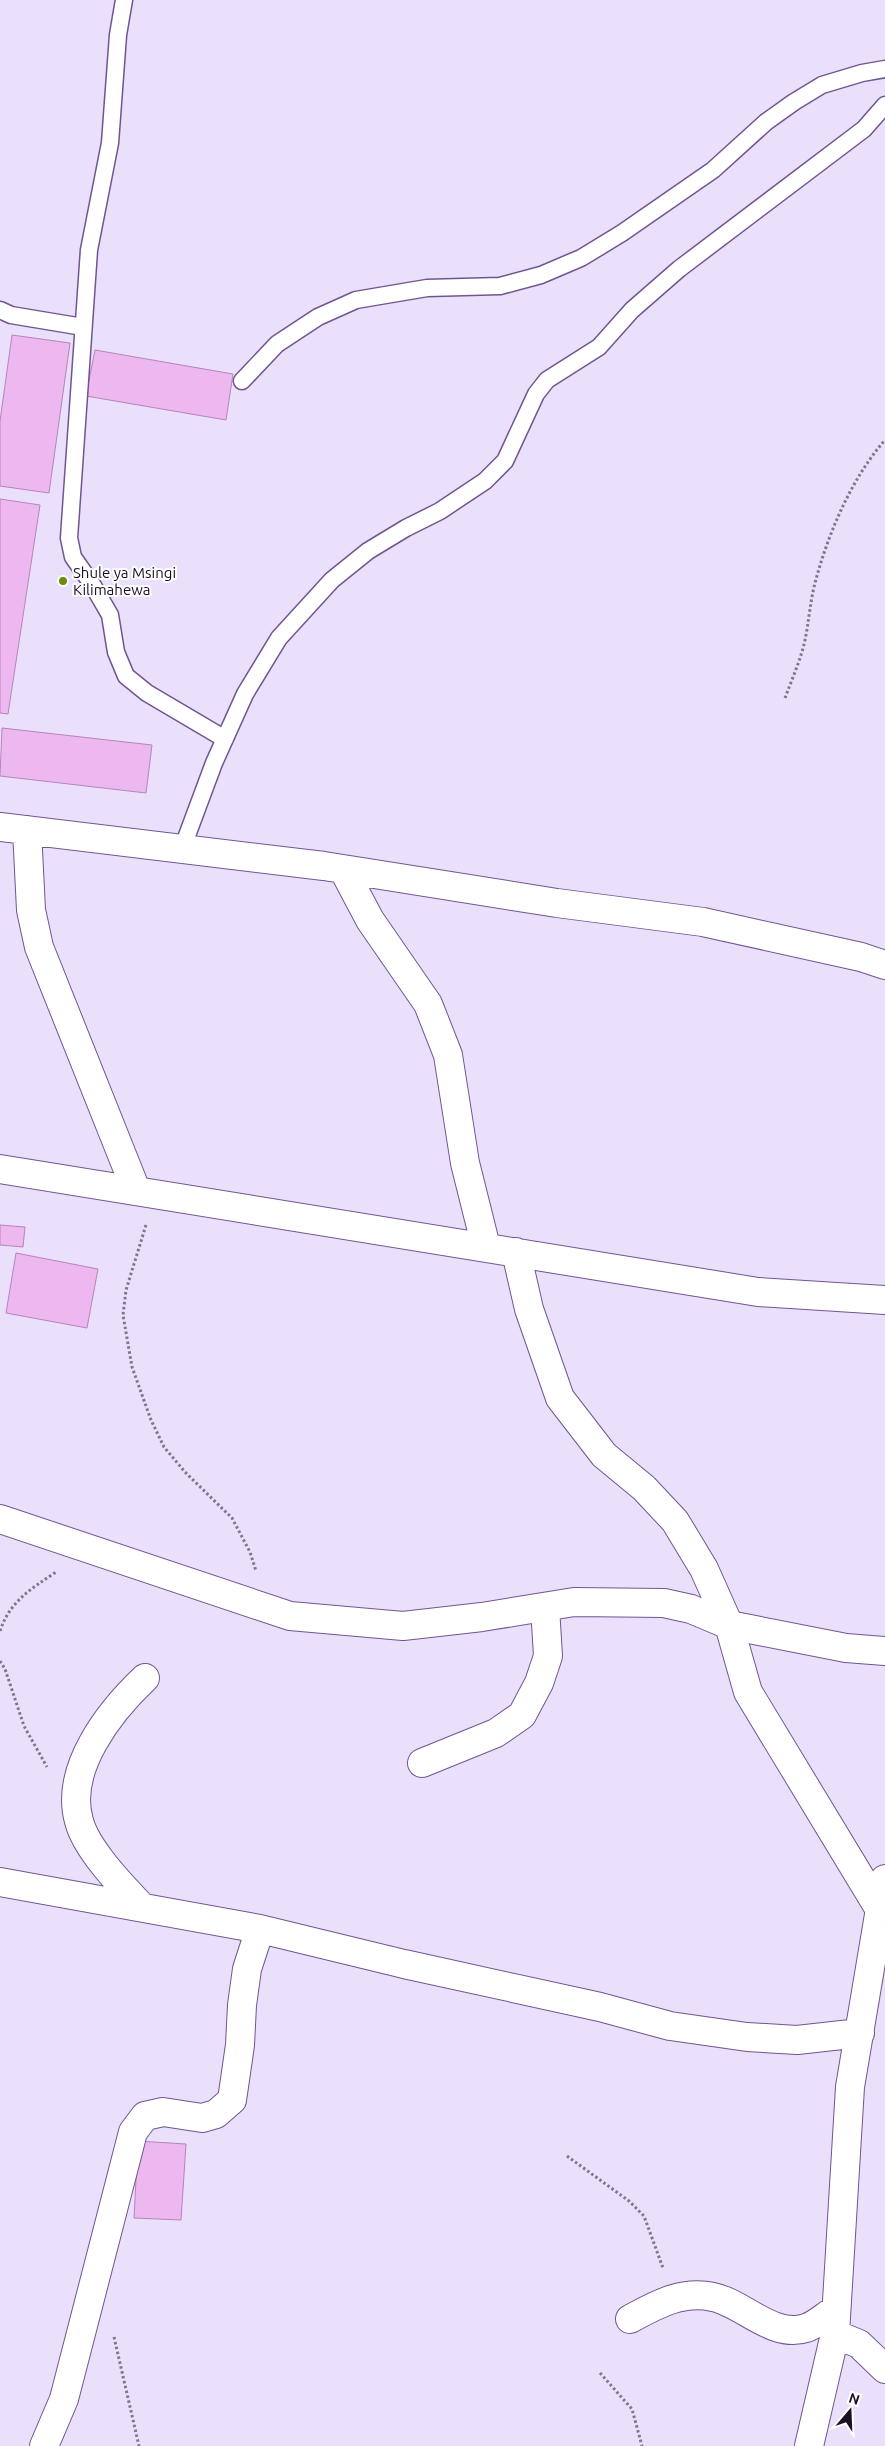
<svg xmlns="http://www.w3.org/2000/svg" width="885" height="2446" font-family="Ubuntu,sans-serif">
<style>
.building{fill:#edb7f0;stroke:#b784ba}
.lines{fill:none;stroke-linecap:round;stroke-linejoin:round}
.lane-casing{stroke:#715591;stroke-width:19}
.street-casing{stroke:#715591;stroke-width:30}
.path{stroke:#80758e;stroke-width:3;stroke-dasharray:2.5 2.5;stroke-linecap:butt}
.lane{stroke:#fff;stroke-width:16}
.street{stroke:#fff;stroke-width:28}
.poi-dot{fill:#6c8c0e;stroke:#fff;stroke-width:2}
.labels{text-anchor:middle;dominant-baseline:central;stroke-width:4;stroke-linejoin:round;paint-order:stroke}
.poi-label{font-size:15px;fill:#190e26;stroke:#fff;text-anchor:start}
</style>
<rect width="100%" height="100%" fill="#ebe0fb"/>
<!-- building -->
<path class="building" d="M12 335 70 343 49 493 0 486V421Z
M95 350 233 374 226 420 86 396Z
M0 499 40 505 8 714 0 713Z
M2 728 152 745 146 793 0 776Z
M0 1225 25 1227 23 1247 0 1245Z
M16 1253 98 1269 87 1328 6 1313Z
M138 2141 186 2144 181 2220 134 2218Z"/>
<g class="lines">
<!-- lane casing -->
<g class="lane-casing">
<path id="lane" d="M124 0 118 35 110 143 89 250 69 538 73 557 92 584 110 615 116 652 126 676 147 693 225 739
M0 310 11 315 83 327
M242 381 277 344 318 317 356 300 427 288 500 286 541 275 581 258 622 233 713 170 766 122 794 102 822 85 862 73 885 69
M182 849 214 763 245 694 279 638 332 580 368 551 406 528 440 511 485 481 505 461 536 394 547 380 599 347 632 310 679 269 864 129 885 105"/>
</g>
<!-- street casing -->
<g class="street-casing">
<path id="street" d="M0 827 324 866 557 903 703 922 861 957 885 965
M27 830 31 910 39 947 136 1190
M343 869 370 920 428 1004 448 1055 465 1163 486 1247
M0 1169 758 1292 885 1300
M516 1252 529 1309 560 1398 604 1455 644 1488 675 1521 704 1569 729 1625 748 1692 880 1910
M0 1519 290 1616 403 1626 482 1617 574 1602 664 1603 691 1609 729 1625 846 1648 885 1651
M422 1763 496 1733 522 1715 539 1683 548 1656 545 1607
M0 1882 260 1929 404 1964 600 2007 670 2026 747 2037 797 2040 860 2033
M142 1907C122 1886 86 1849 79 1821 64 1769 110 1711 145 1678
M630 2319C656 2305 682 2290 713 2297 743 2303 773 2339 806 2328 816 2325 826 2315 835 2310
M835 2334 859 2344 885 2369
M44 2446 64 2399 133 2132 145 2116 163 2112 202 2118 216 2114 232 2100 240 2045 242 2005 247 1969 260 1929
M809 2446 835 2334 850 2087 885 1879"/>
</g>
<!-- path -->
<path class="path" d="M785 698C792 679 801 659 805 640 809 621 810 602 815 583 828 534 851 479 885 440
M146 1225 126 1290 123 1315 132 1367 151 1420 164 1447 185 1472 232 1518 250 1552 256 1571
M0 1631C10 1601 31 1589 56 1572
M0 1661 5 1669 24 1726 47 1767
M567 2156 629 2201 644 2216 663 2268
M114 2337 139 2446
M600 2373 632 2409 642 2446"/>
<!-- lane -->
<use href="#lane" class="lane"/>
<!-- street -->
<use href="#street" class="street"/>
</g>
<!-- markers -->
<circle class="poi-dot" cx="63" cy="581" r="5"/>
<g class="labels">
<!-- poi labels -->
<g class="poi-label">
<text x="73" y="572">Shule ya Msingi<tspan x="73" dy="17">Kilimahewa</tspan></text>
</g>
</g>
<!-- north arrow -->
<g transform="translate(850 2411) rotate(19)" stroke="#ffffff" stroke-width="4" paint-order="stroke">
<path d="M0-4L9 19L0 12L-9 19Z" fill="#190e26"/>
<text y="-8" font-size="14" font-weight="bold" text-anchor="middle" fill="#190e26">N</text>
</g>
</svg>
